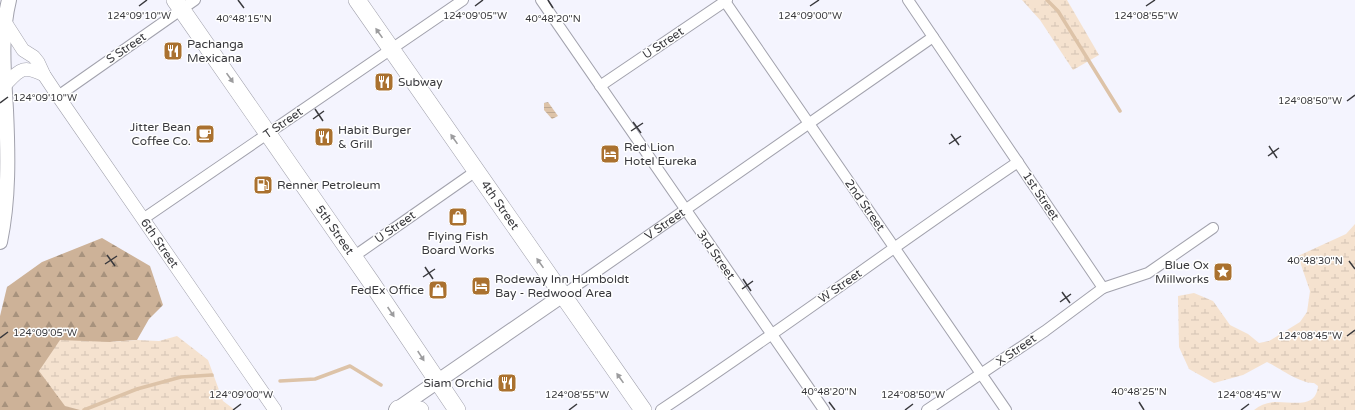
<svg xmlns="http://www.w3.org/2000/svg" width="1355" height="410" font-family="'Varela Round',sans-serif">
<style>
.forest{fill:url(#forest-firs)}
.wetland{fill:url(#wetland-marsh)}
.water{fill:url(#water-rules)}
.lines{fill:none;stroke-linecap:round;stroke-linejoin:round}
.stream{stroke:#ddc3a8;stroke-width:3.5}
.minor-casing{stroke:#a2a2ad;stroke-width:12}
.tertiary-casing{stroke:#a2a2ad;stroke-width:14}
.secondary-casing{stroke:#a2a2ad;stroke-width:16}
.trunk-casing{stroke:#a2a2ad;stroke-width:18}
.minor{stroke:#fff;stroke-width:10}
.tertiary{stroke:#fff;stroke-width:13}
.secondary{stroke:#fff;stroke-width:14}
.trunk{stroke:#fff;stroke-width:17}
.oneway{fill:#9c9c9e}
.ticks{fill:none;stroke:#39393d;stroke-width:1.5}
.labels{text-anchor:middle;dominant-baseline:central;stroke-width:3;stroke-linejoin:round;paint-order:stroke}
.street-label{font-size:12px;fill:#39393d;stroke:#fff}
.poi-label{font-size:12px;fill:#39393d;stroke:#fff;text-anchor:start}
.ticks-label{font-size:10px;text-anchor:middle;fill:#39393d;stroke:#fff;stroke-width:3;stroke-linejoin:round;paint-order:stroke}
</style>
<defs>
<pattern id="forest-firs" width="22" height="20" patternUnits="userSpaceOnUse"><rect width="22" height="20" fill="#cdb298"/><path d="M5 1l3.5 6h-7zM16 11l3.5 6h-7z" fill="#a7927d"/></pattern>
<pattern id="wetland-marsh" width="20" height="14" patternUnits="userSpaceOnUse"><rect width="20" height="14" fill="#f5e2cf"/><path d="M1 5h8M5 5V1M11 12h8M15 12V8" fill="none" stroke="#d3c3b3"/></pattern>
<pattern id="water-rules" width="6" height="5" patternUnits="userSpaceOnUse"><rect width="6" height="5" fill="#ddc3a8"/><path d="M0 2.5h6" fill="none" stroke="#bea892"/></pattern>
</defs>
<rect width="100%" height="100%" fill="#f4f4fe"/>
<!-- forest -->
<path class="forest" d="M102 238 150 266 163 305 149 319 137 340 110 342 86 410H0V316L7 287 42 262Z"/>
<!-- wetland -->
<path class="wetland" d="M1022 0H1067L1099 55 1073 70 1040 20Z
M1355 224V410H1254C1260 405 1267 403 1274 402 1291 401 1316 410 1318 386L1314 383C1301 384 1279 368 1267 362L1243 375 1214 383 1189 369 1179 347 1178 296 1194 293 1213 301 1230 325 1248 334 1259 343 1269 341 1300 322 1307 312 1310 291 1298 256 1346 234Z
M177 336 208 360 223 401 235 410H80L65 406 39 371 60 340 110 342 137 340 159 341Z"/>
<!-- water -->
<path class="water" d="M548 102 558 116 552 119 544 110V103Z"/>
<g class="lines">
<!-- stream -->
<path class="stream" d="M1047 0 1058 11 1120 111
M280 381 315 379 350 366 381 385
M84 410 137 389 181 377 212 375"/>
<!-- minor casing -->
<g class="minor-casing">
<g id="minor">
<path d="M541 0 824 410"/>
<path d="M724 0 1006 410"/>
<path d="M908 0 1103 288 1148 273 1213 228"/>
<path d="M600 86 727 0"/>
<path d="M58 96 195 0"/>
<path d="M143 219 463 0"/>
<path d="M353 257 476 171"/>
<path id="s1" d="M563 295 933 37"/>
<path d="M661 410C782 330 898 243 1018 162"/>
<path d="M927 410 1045 331 1103 288"/>
</g>
</g>
<!-- tertiary casing -->
<g class="tertiary-casing">
<g id="tertiary">
<path id="s2" d="M0 25 5 22 23 50 34 57 38 62 44 75 58 96 275 410"/>
<path d="M0 82 4 86C20 70 22 64 44 75"/>
</g>
</g>
<!-- secondary casing -->
<g class="secondary-casing">
<path id="secondary" d="M0 242C9 199 8 154 6 110 4 74 0 36 9 0
M396 410 563 295"/>
</g>
<!-- trunk casing -->
<g class="trunk-casing">
<g id="trunk">
<path id="s3" d="M175 0 371 282 457 410"/>
<path id="s4" d="M357 0 643 410"/>
<path d="M398 409 420 410"/>
</g>
</g>
<!-- minor -->
<use href="#minor" class="minor"/>
<!-- tertiary -->
<use href="#tertiary" class="tertiary"/>
<!-- secondary -->
<use href="#secondary" class="secondary"/>
<!-- trunk -->
<use href="#trunk" class="trunk"/>
</g>
<!-- one-way arrows -->
<defs><path id="oneway-solid" d="M-6-.8H1V-3.2L6.5 0L1 3.2V.8H-6Z"/></defs>
<g class="oneway">
<use href="#oneway-solid" transform="translate(379 33) rotate(-125)"/>
<use href="#oneway-solid" transform="translate(230 78) rotate(55)"/>
<use href="#oneway-solid" transform="translate(454 139) rotate(-125)"/>
<use href="#oneway-solid" transform="translate(540 263) rotate(-125)"/>
<use href="#oneway-solid" transform="translate(391 312) rotate(56)"/>
<use href="#oneway-solid" transform="translate(421 356) rotate(57)"/>
<use href="#oneway-solid" transform="translate(620 378) rotate(-125)"/>
</g>
<!-- ticks -->
<path class="ticks" d="M238 0 244 8M548 0 553 8M139 6 147 0M475 6 483 0M810 6 819 0M1146 6 1155 0M1347 101 1355 95M0 103 8 97M315 109 323 121M313 119 324 111M633 122 641 133M631 131 643 123M951 134 959 145M949 144 961 136M1269 146 1277 158M1268 156 1279 148M107 255 115 266M1349 261 1355 269M105 264 117 256M425 267 433 279M423 277 435 269M743 279 751 291M742 289 753 281M1062 292 1070 303M1060 302 1071 294M1347 336 1355 330M0 338 8 332M829 402 835 410M1139 402 1144 410M233 410 241 404M569 410 577 404M905 410 913 404M1241 410 1249 404"/>
<!-- icons -->
<defs>
<g id="restaurant-square" transform="scale(1)"><rect x="-9" y="-9" width="18" height="18" rx="4" fill="#aa712f" stroke="#fff"/><path d="M-5-6h1v4h1v-4h1v4h1v-4h1v5L-1.5 .5V6h-2V.5L-5-1ZM5-6V6H3V1.5H1.5Q1.5-4 5-6Z" fill="#fff"/></g>
<g id="cafe-square" transform="scale(1)"><rect x="-9" y="-9" width="18" height="18" rx="4" fill="#aa712f" stroke="#fff"/><path d="M-5.5-4.5H6V0H3Q3 3.5 0 3.5H-2.5Q-5.5 3.5-5.5 0ZM3-3.2v2h1.7v-2ZM-6 4.5H4V6H-6Z" fill="#fff"/></g>
<g id="hotel-square" transform="scale(1)"><rect x="-9" y="-9" width="18" height="18" rx="4" fill="#aa712f" stroke="#fff"/><path d="M-6-4.5h1.5V1H6V5H4.5V3h-9V5H-6ZM-4 0a1.8 1.8 0 1 1 3.6 0ZM.5 0V-2.5h3Q6-2.5 6 0Z" fill="#fff"/></g>
<g id="fuel-square" transform="scale(1)"><rect x="-9" y="-9" width="18" height="18" rx="4" fill="#aa712f" stroke="#fff"/><path d="M-5.5-6h7V0h2V4h1.3V-2.5L3-4.5l.8-.8L6-3V5H2.5V1h-1V6h-7ZM-4.2-4.7v3.2H.2V-4.7Z" fill="#fff"/></g>
<g id="shop-square" transform="scale(1)"><rect x="-9" y="-9" width="18" height="18" rx="4" fill="#aa712f" stroke="#fff"/><path d="M-5-2.5h2.3a2.7 3.5 0 0 1 5.4 0H5L5.5 6h-11ZM-1.5-2.5h3a1.5 2.3 0 0 0-3 0Z" fill="#fff"/></g>
<g id="sight-square" transform="scale(1)"><rect x="-9" y="-9" width="18" height="18" rx="4" fill="#aa712f" stroke="#fff"/><path d="M0-6L1.8-2.2L6-1.7L2.9 1.2L3.7 5.4L0 3.3L-3.7 5.4L-2.9 1.2L-6-1.7L-1.8-2.2Z" fill="#fff"/></g>
</defs>
<g fill-rule="evenodd">
<use href="#restaurant-square" x="173" y="51"/>
<use href="#restaurant-square" x="384" y="82"/>
<use href="#cafe-square" x="205" y="134"/>
<use href="#restaurant-square" x="324" y="137"/>
<use href="#hotel-square" x="610" y="154"/>
<use href="#fuel-square" x="263" y="185"/>
<use href="#shop-square" x="458" y="217"/>
<use href="#sight-square" x="1223" y="272"/>
<use href="#hotel-square" x="481" y="286"/>
<use href="#shop-square" x="438" y="290"/>
<use href="#restaurant-square" x="507" y="383"/>
</g>
<g class="labels">
<!-- street labels -->
<g class="street-label">
<text transform="translate(663 43) rotate(-34)">U Street</text>
<text transform="translate(126 48) rotate(-34)">S Street</text>
<text transform="translate(283 123) rotate(-35)">T Street</text>
<text transform="translate(1041 196) rotate(56)">1st Street</text>
<text stroke="none"><textPath href="#s4" startOffset="250">4th Street</textPath></text>
<text transform="translate(865 205) rotate(55)">2nd Street</text>
<text stroke="none"><textPath href="#s1" startOffset="124">V Street</textPath></text>
<text transform="translate(395 227) rotate(-35)">U Street</text>
<text stroke="none"><textPath href="#s3" startOffset="280">5th Street</textPath></text>
<text stroke="none"><textPath href="#s2" startOffset="277">6th Street</textPath></text>
<text transform="translate(716 255) rotate(55)">3rd Street</text>
<text transform="translate(840 286) rotate(-35)">W Street</text>
<text transform="translate(1016 350) rotate(-35)">X Street</text>
</g>
<!-- poi labels -->
<g class="poi-label">
<text x="187" y="44">Pachanga<tspan x="187" dy="14">Mexicana</tspan></text>
<text x="398" y="82">Subway</text>
<text x="191" y="127" text-anchor="end">Jitter Bean<tspan x="191" dy="14">Coffee Co.</tspan></text>
<text x="338" y="130">Habit Burger<tspan x="338" dy="14">&amp; Grill</tspan></text>
<text x="624" y="147">Red Lion<tspan x="624" dy="14">Hotel Eureka</tspan></text>
<text x="277" y="185">Renner Petroleum</text>
<text x="458" y="236" text-anchor="middle">Flying Fish<tspan x="458" dy="14">Board Works</tspan></text>
<text x="1209" y="265" text-anchor="end">Blue Ox<tspan x="1209" dy="14">Millworks</tspan></text>
<text x="495" y="279">Rodeway Inn Humboldt<tspan x="495" dy="14">Bay - Redwood Area</tspan></text>
<text x="424" y="290" text-anchor="end">FedEx Office</text>
<text x="493" y="383" text-anchor="end">Siam Orchid</text>
</g>
</g>
<g class="ticks-label">
<text x="475" y="19">124°09'05"W</text>
<text x="139" y="19">124°09'10"W</text>
<text x="810" y="19">124°09'00"W</text>
<text x="1146" y="19">124°08'55"W</text>
<text x="244" y="22">40°48'15"N</text>
<text x="553" y="22">40°48'20"N</text>
<text x="45" y="101">124°09'10"W</text>
<text x="1310" y="104">124°08'50"W</text>
<text x="1315" y="264">40°48'30"N</text>
<text x="45" y="336">124°09'05"W</text>
<text x="1310" y="339">124°08'45"W</text>
<text x="829" y="395">40°48'20"N</text>
<text x="1139" y="395">40°48'25"N</text>
<text x="241" y="398">124°09'00"W</text>
<text x="577" y="398">124°08'55"W</text>
<text x="913" y="398">124°08'50"W</text>
<text x="1249" y="398">124°08'45"W</text>
</g>
</svg>
